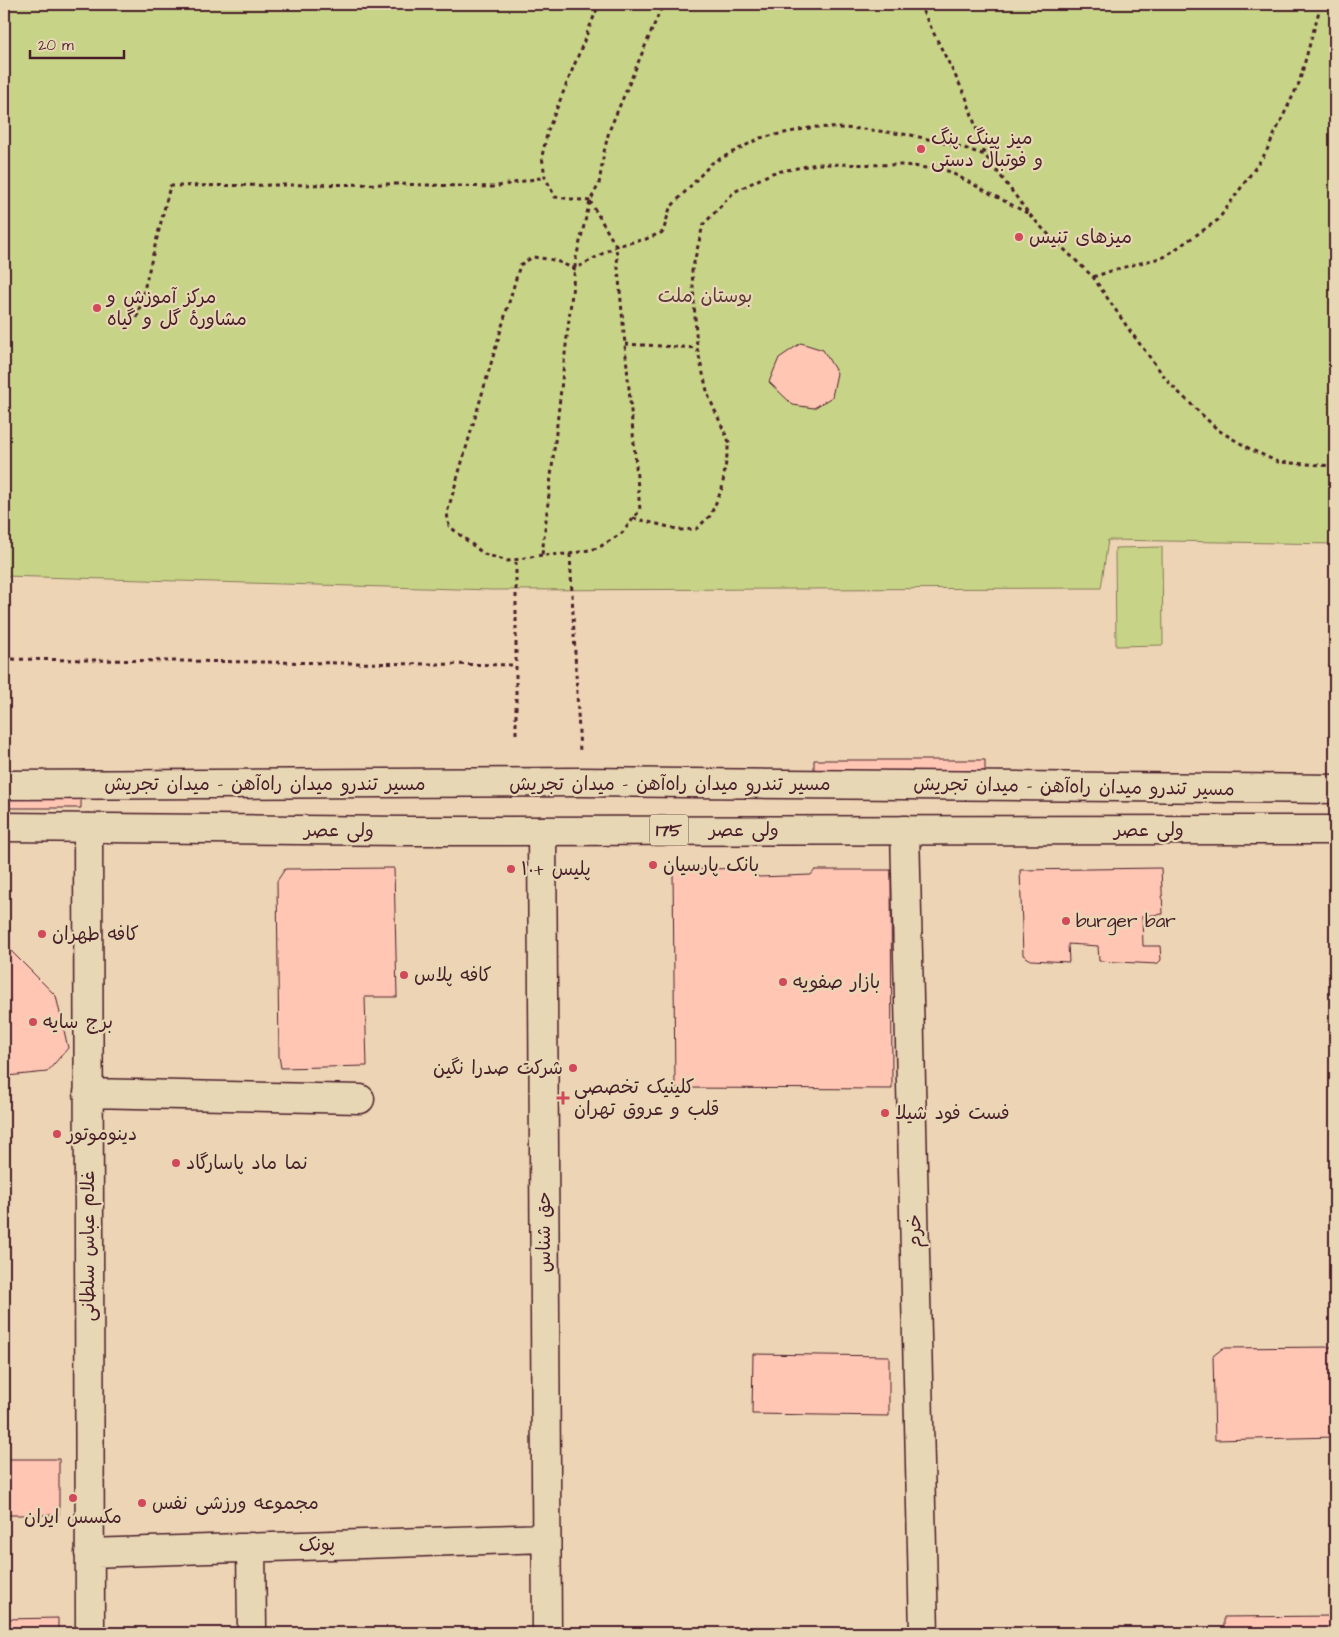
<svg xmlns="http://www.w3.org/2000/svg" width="1339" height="1637" font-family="'Architects Daughter','Playpen Sans Arabic',sans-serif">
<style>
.green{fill:#c7d487;stroke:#887a59}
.building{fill:#ffc6b4;stroke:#4a1f2b}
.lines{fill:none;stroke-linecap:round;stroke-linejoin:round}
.minor-casing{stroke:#4a1f2b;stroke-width:31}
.major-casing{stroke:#4a1f2b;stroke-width:31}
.path{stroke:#4a1f2b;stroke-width:3;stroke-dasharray:4 4;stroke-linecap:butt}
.minor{stroke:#e8d7b4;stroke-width:28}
.major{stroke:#e8d7b4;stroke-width:28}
.poi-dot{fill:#d1495b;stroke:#e8d7b4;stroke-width:2}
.labels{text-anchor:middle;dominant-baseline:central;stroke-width:4.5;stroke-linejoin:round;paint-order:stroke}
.shield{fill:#e8d7b4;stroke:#795654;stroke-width:1}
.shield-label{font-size:18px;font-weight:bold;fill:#4a1f2b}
.poi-label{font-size:19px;fill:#4a1f2b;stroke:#e8d7b4;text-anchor:start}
.park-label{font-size:19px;fill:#5d3a39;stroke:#e8d7b4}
.street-label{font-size:19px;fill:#4a1f2b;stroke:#e8d7b4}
</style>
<rect width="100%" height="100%" fill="#edd4b4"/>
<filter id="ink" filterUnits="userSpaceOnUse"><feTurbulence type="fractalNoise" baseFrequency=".02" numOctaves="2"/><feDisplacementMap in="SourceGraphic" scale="10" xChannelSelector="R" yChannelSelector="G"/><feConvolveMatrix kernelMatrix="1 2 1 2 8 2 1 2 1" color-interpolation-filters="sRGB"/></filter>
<g filter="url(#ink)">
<!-- green -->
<path class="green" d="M4 4H1335V544L1108 540 1101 588 492 590 4 576Z
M1162 547 1163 645 1116 646 1115 548Z"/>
<!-- building -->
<path class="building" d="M801 343 823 350 837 373 832 397 814 408 793 405 769 382 779 358Z
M814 760H985V775H814Z
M81 793V808H4V794Z
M394 868 397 997H365L367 1066 281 1068 279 1056 277 881 285 869Z
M747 868 759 877 811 875 815 870H891L892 1089 675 1088 673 870Z
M1161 868 1163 914 1142 916 1143 946H1160L1161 960 1157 964 1099 961 1098 946 1068 944 1069 962 1031 960 1023 955 1020 870Z
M4 944 56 996 68 1048 47 1072 7 1076 4 1074Z
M1335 1347V1437L1215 1440 1213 1356 1223 1348Z
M753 1354 889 1356V1416L752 1414Z
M4 1459H59V1515H4Z
M1335 1616V1633H1224V1617Z
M58 1618V1633H4V1619Z"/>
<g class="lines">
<!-- minor casing -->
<g class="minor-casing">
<path id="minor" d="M4 785 579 782 1335 789
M88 828 90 1633
M905 830 924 1633
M542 831 547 1633
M88 1093 360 1099
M251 1547 252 1628
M89 1553 546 1538"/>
</g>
<!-- major casing -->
<g class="major-casing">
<path id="major" d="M4 827 404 831 1335 830"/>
</g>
<!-- path -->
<path class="path" d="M919 4 966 97 985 155 1029 214 1045 231 1093 277 1130 331 1170 384 1218 430 1250 449 1278 462 1335 466
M590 201 616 246 640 510 622 533 598 548 570 554 542 555 576 258 590 201 599 184 604 152 609 131 663 4
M590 201 555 197 545 177 542 156 548 130 599 4
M1093 277 1117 269 1164 257 1218 220 1265 154 1299 83 1321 4
M137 318 170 186 395 184 493 187 545 177
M625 344 697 348
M633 518 681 530 696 529 710 516 722 489 729 442 708 395 697 348 692 271 703 225 734 192 772 173 817 164 905 165 948 171 1029 214
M570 554 580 752
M542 555 508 561 484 554 449 526 447 513 520 265 533 257 554 260 575 269 616 246 646 239 663 232 670 208 712 163 760 138 814 127 862 129 911 135 961 147 985 155
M4 659 516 665
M516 734V560"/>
<!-- minor -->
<use href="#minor" class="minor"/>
<!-- major -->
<use href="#major" class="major"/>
</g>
</g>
<!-- markers -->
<g class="poi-dot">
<circle cx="921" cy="149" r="5"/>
<circle cx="1019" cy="237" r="5"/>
<circle cx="97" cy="308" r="5"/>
<circle cx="653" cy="865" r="5"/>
<circle cx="511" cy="869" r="5"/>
<circle cx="1066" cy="921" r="5"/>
<circle cx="42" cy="934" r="5"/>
<circle cx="404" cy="975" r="5"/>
<circle cx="783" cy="982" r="5"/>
<circle cx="33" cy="1022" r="5"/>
<circle cx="573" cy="1068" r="5"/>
<path d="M560.5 1090.5h5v5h5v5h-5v5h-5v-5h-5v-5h5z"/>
<circle cx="885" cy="1113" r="5"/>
<circle cx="57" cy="1134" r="5"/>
<circle cx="176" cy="1163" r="5"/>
<circle cx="73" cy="1498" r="5"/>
<circle cx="142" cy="1503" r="5"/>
</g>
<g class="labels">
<!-- shield labels -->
<rect class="shield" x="650" y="814.5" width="38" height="31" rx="4"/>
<g class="shield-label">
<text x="669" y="830">175</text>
</g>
<!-- poi labels -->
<g class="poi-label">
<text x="931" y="138">میز پینگ پنگ<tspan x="931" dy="22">و فوتبال دستی</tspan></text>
<text x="1029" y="237">میزهای تنیس</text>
<text x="107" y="297">مرکز آموزش و<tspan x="107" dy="22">مشاورهٔ گل و گیاه</tspan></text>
<text x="663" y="865">بانک پارسیان</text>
<text x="521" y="869">پلیس +۱۰</text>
<text x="1076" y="921">burger bar</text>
<text x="52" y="934">کافه طهران</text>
<text x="414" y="975">کافه پلاس</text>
<text x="793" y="982">بازار صفویه</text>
<text x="43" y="1022">برج سایه</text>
<text x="563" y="1068" text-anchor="end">شرکت صدرا نگین</text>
<text x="574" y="1087">کلینیک تخصصی<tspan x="574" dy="22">قلب و عروق تهران</tspan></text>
<text x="895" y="1113">فست فود شیلا</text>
<text x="67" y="1134">دینوموتور</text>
<text x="186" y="1163">نما ماد پاسارگاد</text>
<text x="152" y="1503">مجموعه ورزشی نفس</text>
<text x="73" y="1517" text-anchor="middle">مکسس ایران</text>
</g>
<!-- park labels -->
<g class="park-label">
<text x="705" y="296">بوستان ملت</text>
</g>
<!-- street labels -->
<g class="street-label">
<text x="265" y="784">مسیر تندرو میدان راه‌آهن - میدان تجریش</text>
<text x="670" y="784">مسیر تندرو میدان راه‌آهن - میدان تجریش</text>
<text transform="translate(1074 787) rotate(1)">مسیر تندرو میدان راه‌آهن - میدان تجریش</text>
<text x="744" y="830">ولی عصر</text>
<text x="1149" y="830">ولی عصر</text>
<text transform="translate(339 831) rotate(1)">ولی عصر</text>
<text transform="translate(915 1231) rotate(-91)">خرم</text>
<text transform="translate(544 1232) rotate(-90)">حق شناس</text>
<text transform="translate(88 1246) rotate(-90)">غلام عباس سلطانی</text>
<text transform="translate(317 1545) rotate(-2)">پونک</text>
</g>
</g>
<!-- margin -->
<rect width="1339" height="1637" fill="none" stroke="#e8d7b4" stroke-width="20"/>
<rect x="10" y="10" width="1319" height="1617" fill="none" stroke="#4a1f2b" stroke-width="2" filter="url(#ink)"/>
<!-- scale -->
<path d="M30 50v8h94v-8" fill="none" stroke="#4a1f2b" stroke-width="2.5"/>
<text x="38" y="50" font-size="15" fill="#4a1f2b" stroke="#e8d7b4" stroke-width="4" paint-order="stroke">20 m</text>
</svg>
